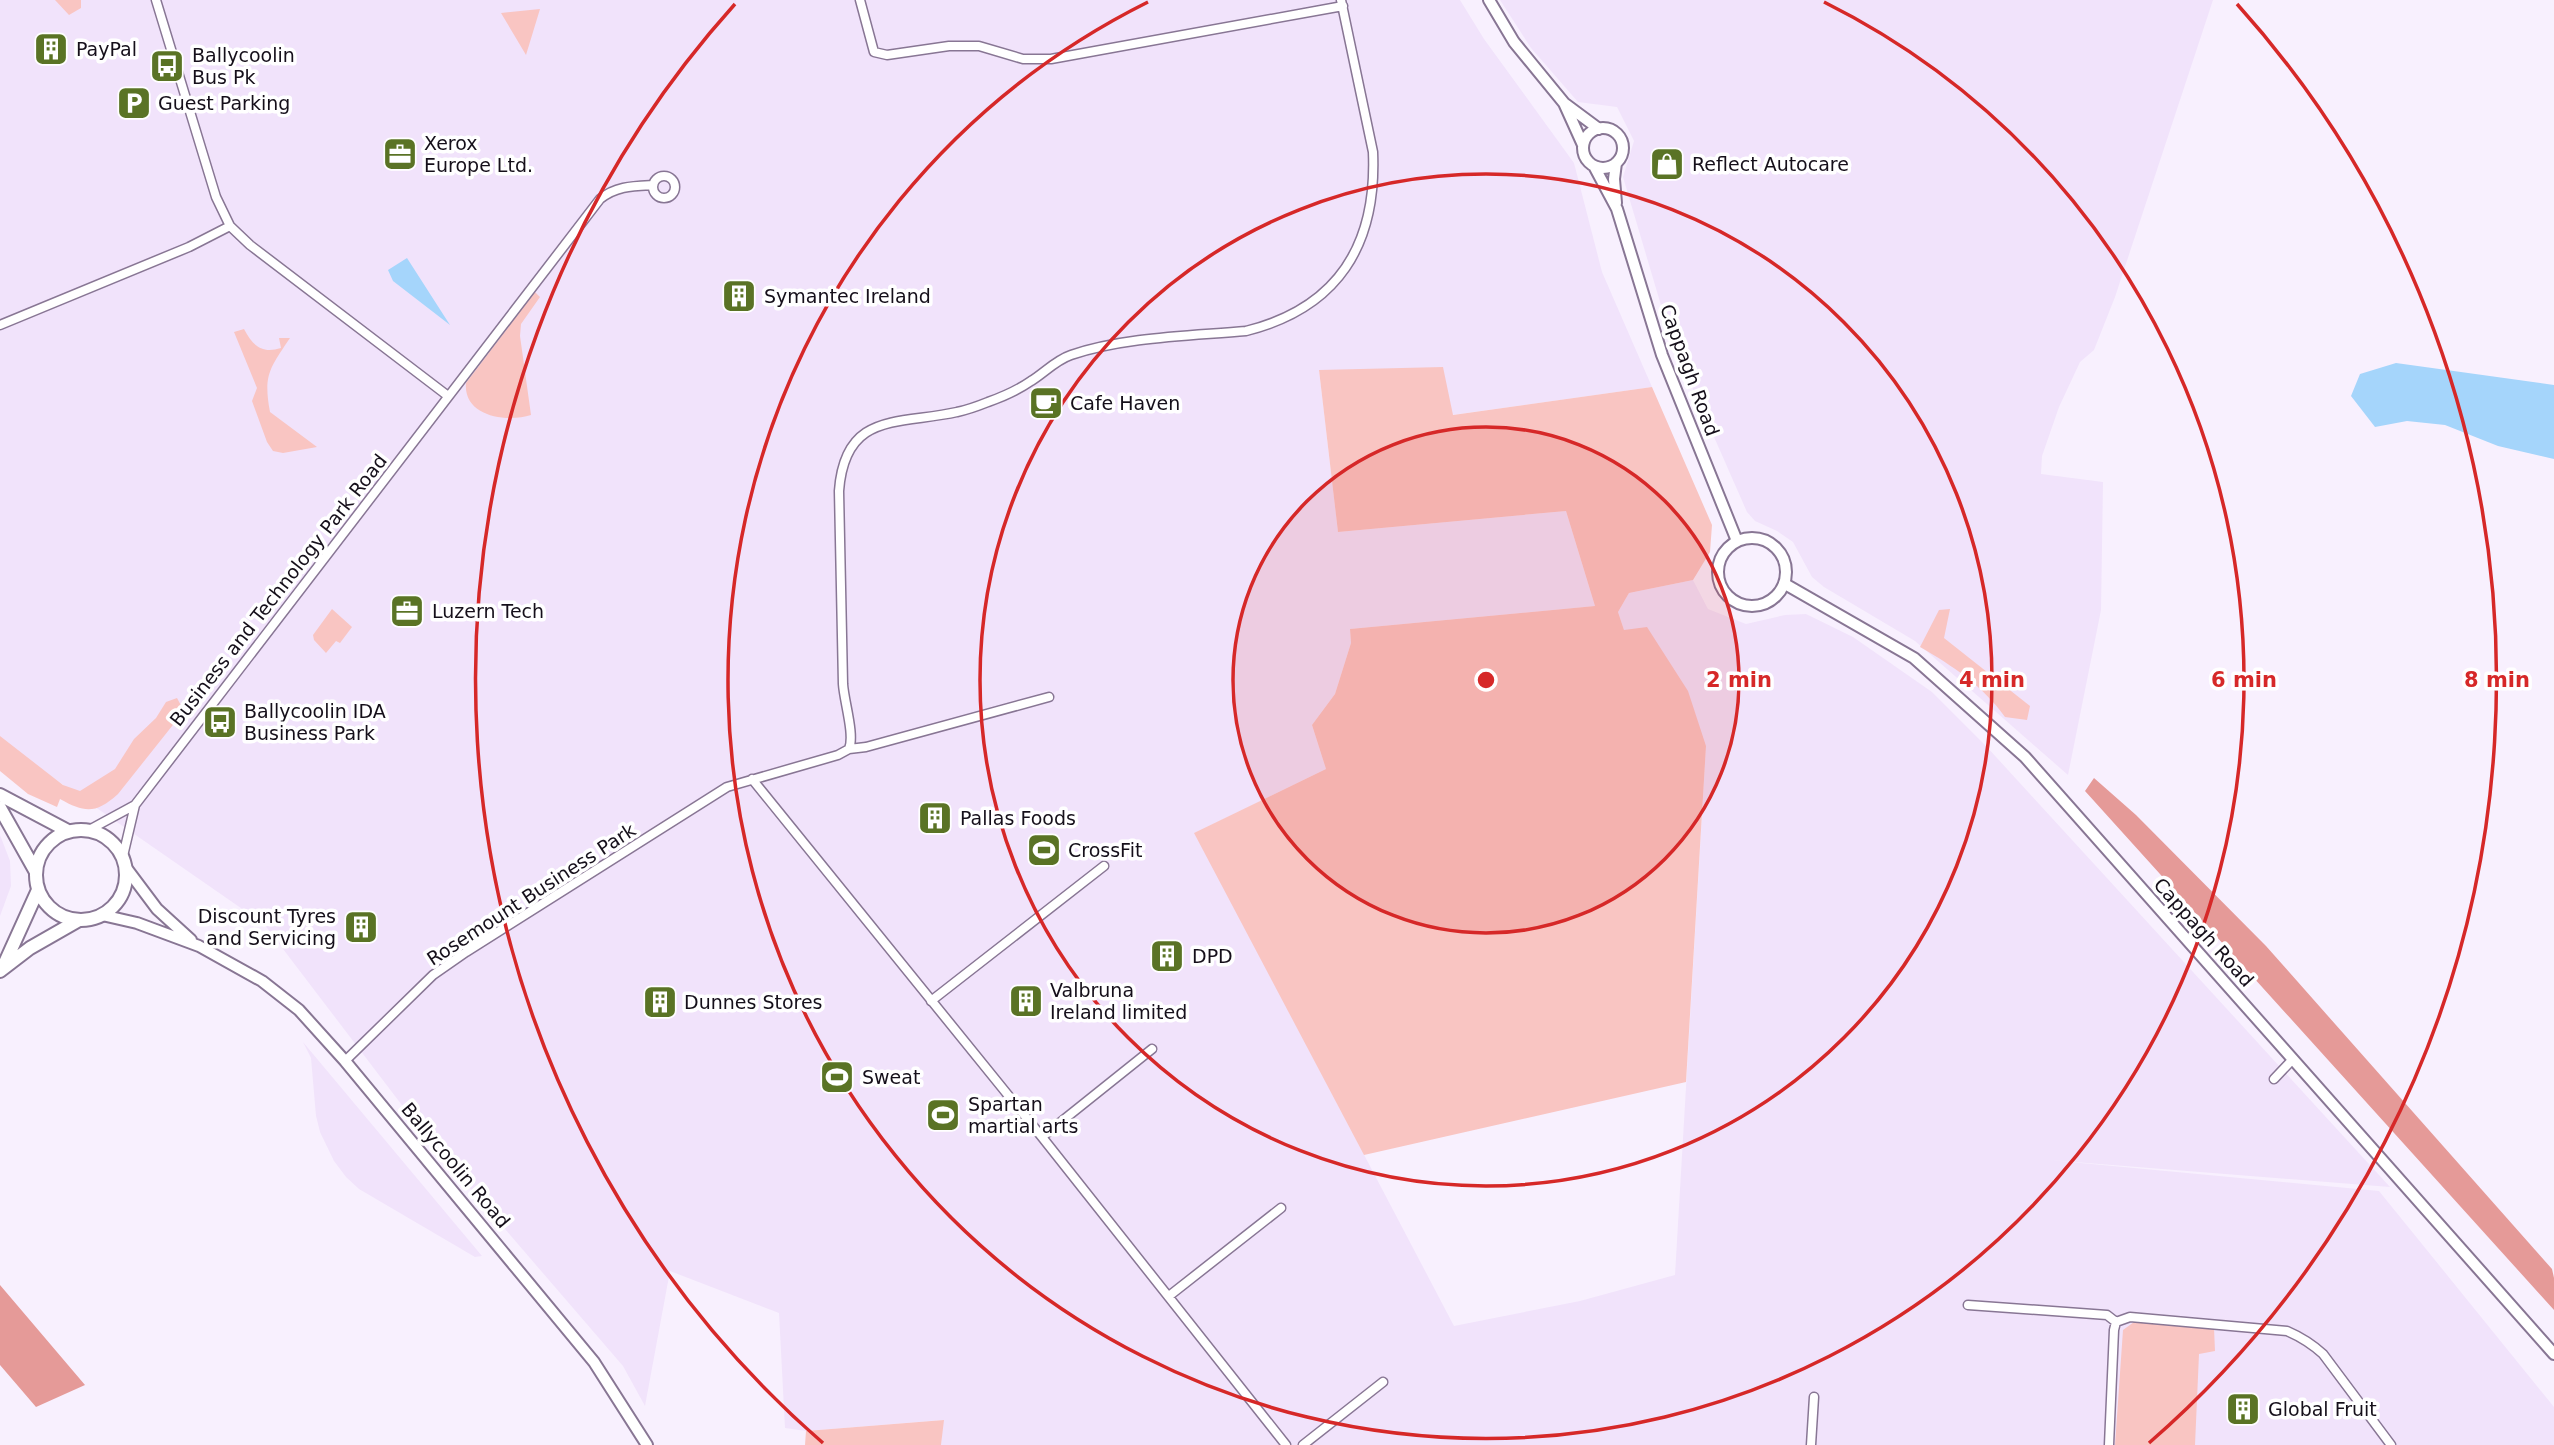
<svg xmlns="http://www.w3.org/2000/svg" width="2554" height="1445" font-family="'DejaVu Sans',sans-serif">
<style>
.built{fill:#f1e3fb}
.green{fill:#f9c5c2}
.forest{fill:#e59a98}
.water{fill:#a5d5fb}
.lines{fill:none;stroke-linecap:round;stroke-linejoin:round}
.minor-casing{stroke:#887694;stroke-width:11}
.tertiary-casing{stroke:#887694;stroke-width:14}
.secondary-casing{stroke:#887694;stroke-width:16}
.minor{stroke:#fff;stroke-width:8}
.tertiary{stroke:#fff;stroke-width:10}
.secondary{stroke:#fff;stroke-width:12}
.ring{fill:none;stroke:#d62828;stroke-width:3.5}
.labels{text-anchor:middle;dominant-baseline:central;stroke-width:7;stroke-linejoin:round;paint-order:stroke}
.poi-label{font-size:19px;fill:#150f1a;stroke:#fff;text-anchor:start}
.street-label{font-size:19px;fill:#150f1a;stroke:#fff}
.centre{fill:#d62828;stroke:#fff;stroke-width:3.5}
.ring-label{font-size:21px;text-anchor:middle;font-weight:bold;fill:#d62828;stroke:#fff;stroke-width:7;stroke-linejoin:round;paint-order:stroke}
</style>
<rect width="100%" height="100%" fill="#f8f0fe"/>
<!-- built -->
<path class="built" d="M0 0H1460L1484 39 1574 163 1602 272 1652 387 1452 415 1319 370 1338 532 1566 511 1595 606 1350 629 1351 643 1335 694 1312 725 1326 769 1195 833 1454 1326 1580 1301 1675 1275 1706 746 1624 630 1618 612 1629 593 1693 580 1708 609 1746 624 1785 615 1806 614 1853 637 1932 692 1986 746 2390 1187 2049 1160 2379 1191 2554 1407V1445H941L943 1420 806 1431 785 1428 779 1313 670 1271 645 1406 623 1366 430 1142 264 924 0 741Z
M1500 0H2213L2115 297 2094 350 2080 362 2059 407 2042 456 2041 474 2103 482 2101 610 2068 775 1915 641 1824 587 1812 577 1793 542 1777 531 1755 521 1747 512 1671 339 1623 177 1634 141 1617 107 1578 102 1531 48Z
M0 835 10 861 11 886 0 916Z
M303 1042 313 1054 482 1256 475 1257 359 1189 346 1177 334 1161 320 1132 316 1116 311 1058Z"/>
<!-- green -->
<path class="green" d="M55 0H81V8L69 15Z
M540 9 526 55 501 13Z
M535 292 540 297 521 324 520 336 531 415C506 423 463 416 466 383Z
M244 329C253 346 262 354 281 348L279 338H290C270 368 263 375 270 412L317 447 283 453 273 451 267 442 252 401 257 388 234 332Z
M1443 367 1453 415 1652 387 1712 525 1710 552 1693 580 1629 593 1618 612 1624 630 1647 627 1688 691 1706 746 1686 1082 1364 1155 1194 833 1326 769 1312 725 1335 694 1351 643 1350 629 1595 606 1566 511 1338 532 1319 370Z
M332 609 352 627 340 643 336 641 326 653 314 640 313 635Z
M1950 609 1944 638 2030 706 2027 720 2005 717C1983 686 1953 666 1920 647L1939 610Z
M177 698 184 711 118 794C96 814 85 813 60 799L57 807 28 794 0 771V736L63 785 80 791 115 769 134 739 156 718 166 702Z
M2134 1322 2214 1328 2215 1351 2199 1354 2195 1445H2115L2123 1330Z
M944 1420 941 1445H805L806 1431Z"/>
<!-- forest -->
<path class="forest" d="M2094 778 2136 815 2266 946 2552 1269 2554 1278V1310L2085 791Z
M0 1285 85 1385 36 1407 0 1365Z"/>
<!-- water -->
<path class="water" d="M407 258 450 325 393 281 388 270Z
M2396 363 2554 385V459L2498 446 2445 425 2407 421 2375 427 2351 396 2360 374Z"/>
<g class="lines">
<!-- minor casing -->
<g class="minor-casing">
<path id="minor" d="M156 0 216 197 230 226 250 245 448 396
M860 0 874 52 887 55 949 46H979L1023 59H1051L1343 6
M653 187a11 11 0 1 1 22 0a11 11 0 1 1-22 0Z
M0 325 189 247 230 226
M849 749C855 735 844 701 843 684L839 491C845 411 899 425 957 412 967 410 978 406 988 402 1002 397 1018 390 1031 381 1044 373 1056 360 1071 355 1124 337 1190 336 1246 331 1338 308 1377 245 1373 152L1341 0
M752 779 1042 1137 1286 1445
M89 830 135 805 600 199C616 186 633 186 653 185
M123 856 135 805
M931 1001 1104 866
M345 1061 433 975 466 952 727 787 838 755 849 749 866 747 1049 697
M2274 1079 2293 1059
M1042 1137 1152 1049
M1169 1296 1281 1208
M1968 1305 2107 1315 2116 1322
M1303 1445 1383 1382
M1811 1445 1814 1397
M2109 1445 2114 1330 2116 1322 2130 1317 2287 1331C2301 1337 2312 1344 2323 1354L2391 1445"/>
</g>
<!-- tertiary casing -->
<g class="tertiary-casing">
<path id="tertiary" d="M1489 0 1514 42 1564 103 1583 145
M1564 103 1599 129
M1583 148a20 20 0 1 1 40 0a20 20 0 1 1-40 0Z
M1616 163 1614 179 1616 203
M1594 166 1617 209 1662 355 1737 541
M1718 572a34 34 0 1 1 68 0a34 34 0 1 1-68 0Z
M1785 584 1914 658 2025 757 2554 1354
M127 869 157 909 191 940
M102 915 137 923 199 946 262 981 299 1010 345 1061 594 1362 647 1445"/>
</g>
<!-- secondary casing -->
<g class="secondary-casing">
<path id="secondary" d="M0 795 68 831
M0 808 36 872
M36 875a45 45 0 1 1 90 0a45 45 0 1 1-90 0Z
M4 965 38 890
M0 971 30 948 79 920"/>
</g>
<!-- minor -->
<use href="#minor" class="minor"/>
<!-- tertiary -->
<use href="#tertiary" class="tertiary"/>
<!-- secondary -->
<use href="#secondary" class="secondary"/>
</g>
<!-- distance rings -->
<circle cx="1486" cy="680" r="253" fill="#d62828" fill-opacity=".12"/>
<g class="ring">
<circle cx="1486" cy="680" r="253"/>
<circle cx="1486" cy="680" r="506"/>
<path d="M1824 2A758 758 0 1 1 1148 2"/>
<path d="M823 1443A1011 1011 0 0 1 735 4M2237 4A1011 1011 0 0 1 2149 1443"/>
</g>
<!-- icons -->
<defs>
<g id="building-square" transform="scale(1.75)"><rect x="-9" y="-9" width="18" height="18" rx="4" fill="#5a7325" stroke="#fff"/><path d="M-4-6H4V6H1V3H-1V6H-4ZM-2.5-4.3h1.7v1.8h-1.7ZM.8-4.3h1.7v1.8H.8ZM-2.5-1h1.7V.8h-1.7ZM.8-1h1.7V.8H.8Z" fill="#fff"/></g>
<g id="bus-square" transform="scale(1.75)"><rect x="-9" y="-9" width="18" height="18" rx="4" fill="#5a7325" stroke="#fff"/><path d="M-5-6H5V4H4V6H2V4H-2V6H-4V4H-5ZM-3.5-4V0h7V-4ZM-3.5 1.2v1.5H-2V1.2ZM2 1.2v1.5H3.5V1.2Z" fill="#fff"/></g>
<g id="parking-square" transform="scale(1.75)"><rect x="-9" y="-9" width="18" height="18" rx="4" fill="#5a7325" stroke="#fff"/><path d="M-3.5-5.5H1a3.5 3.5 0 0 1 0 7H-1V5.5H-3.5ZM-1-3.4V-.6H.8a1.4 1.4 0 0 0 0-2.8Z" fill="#fff"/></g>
<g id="office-square" transform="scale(1.75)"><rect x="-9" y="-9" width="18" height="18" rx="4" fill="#5a7325" stroke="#fff"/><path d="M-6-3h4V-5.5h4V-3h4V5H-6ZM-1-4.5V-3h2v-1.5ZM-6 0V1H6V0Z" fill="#fff"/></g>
<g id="shop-square" transform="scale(1.75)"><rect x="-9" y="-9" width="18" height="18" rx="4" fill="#5a7325" stroke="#fff"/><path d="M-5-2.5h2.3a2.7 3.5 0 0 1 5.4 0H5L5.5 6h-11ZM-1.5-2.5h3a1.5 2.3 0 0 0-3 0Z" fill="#fff"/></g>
<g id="cafe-square" transform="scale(1.75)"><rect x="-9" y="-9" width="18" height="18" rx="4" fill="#5a7325" stroke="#fff"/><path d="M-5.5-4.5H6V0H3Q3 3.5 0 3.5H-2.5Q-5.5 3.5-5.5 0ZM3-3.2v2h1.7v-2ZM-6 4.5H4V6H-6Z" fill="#fff"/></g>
<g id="stadium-square" transform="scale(1.75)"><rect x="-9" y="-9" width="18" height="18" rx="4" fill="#5a7325" stroke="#fff"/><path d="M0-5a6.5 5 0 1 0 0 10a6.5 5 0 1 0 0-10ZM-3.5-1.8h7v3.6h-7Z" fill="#fff"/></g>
</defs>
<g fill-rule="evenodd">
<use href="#building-square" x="51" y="49"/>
<use href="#bus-square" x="167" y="66"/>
<use href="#parking-square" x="134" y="103"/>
<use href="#office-square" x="400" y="154"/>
<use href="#shop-square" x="1667" y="164"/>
<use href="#building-square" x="739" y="296"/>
<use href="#cafe-square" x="1046" y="403"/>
<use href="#office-square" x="407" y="611"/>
<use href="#bus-square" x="220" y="722"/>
<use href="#building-square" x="935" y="818"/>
<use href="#stadium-square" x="1044" y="850"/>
<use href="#building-square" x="361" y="927"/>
<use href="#building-square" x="1167" y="956"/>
<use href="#building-square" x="1026" y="1001"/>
<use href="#building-square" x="660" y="1002"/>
<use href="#stadium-square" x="837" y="1077"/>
<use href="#stadium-square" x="943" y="1115"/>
<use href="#building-square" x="2243" y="1409"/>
</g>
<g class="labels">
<!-- poi labels -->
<g class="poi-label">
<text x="76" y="49">PayPal</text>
<text x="192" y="55">Ballycoolin<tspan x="192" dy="22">Bus Pk</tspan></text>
<text x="158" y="103">Guest Parking</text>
<text x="424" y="143">Xerox<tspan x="424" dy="22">Europe Ltd.</tspan></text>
<text x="1692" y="164">Reflect Autocare</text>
<text x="764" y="296">Symantec Ireland</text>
<text x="1070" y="403">Cafe Haven</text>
<text x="432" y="611">Luzern Tech</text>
<text x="244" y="711">Ballycoolin IDA<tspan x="244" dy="22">Business Park</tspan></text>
<text x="960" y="818">Pallas Foods</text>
<text x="1068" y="850">CrossFit</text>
<text x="336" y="916" text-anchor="end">Discount Tyres<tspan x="336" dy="22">and Servicing</tspan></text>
<text x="1192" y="956">DPD</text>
<text x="1050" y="990">Valbruna<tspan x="1050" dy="22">Ireland limited</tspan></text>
<text x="684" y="1002">Dunnes Stores</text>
<text x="862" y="1077">Sweat</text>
<text x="968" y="1104">Spartan<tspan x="968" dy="22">martial arts</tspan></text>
<text x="2268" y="1409">Global Fruit</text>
</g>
<!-- street labels -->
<g class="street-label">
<text transform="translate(1690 370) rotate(70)">Cappagh Road</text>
<text transform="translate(278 590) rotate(-52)">Business and Technology Park Road</text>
<text transform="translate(531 894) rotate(-33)">Rosemount Business Park</text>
<text transform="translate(2204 932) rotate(48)">Cappagh Road</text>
<text transform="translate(456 1165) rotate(50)">Ballycoolin Road</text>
</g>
</g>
<circle cx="1486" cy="680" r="10" class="centre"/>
<g class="ring-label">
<text x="1739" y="687">2 min</text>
<text x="1992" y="687">4 min</text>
<text x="2244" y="687">6 min</text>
<text x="2497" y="687">8 min</text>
</g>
</svg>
